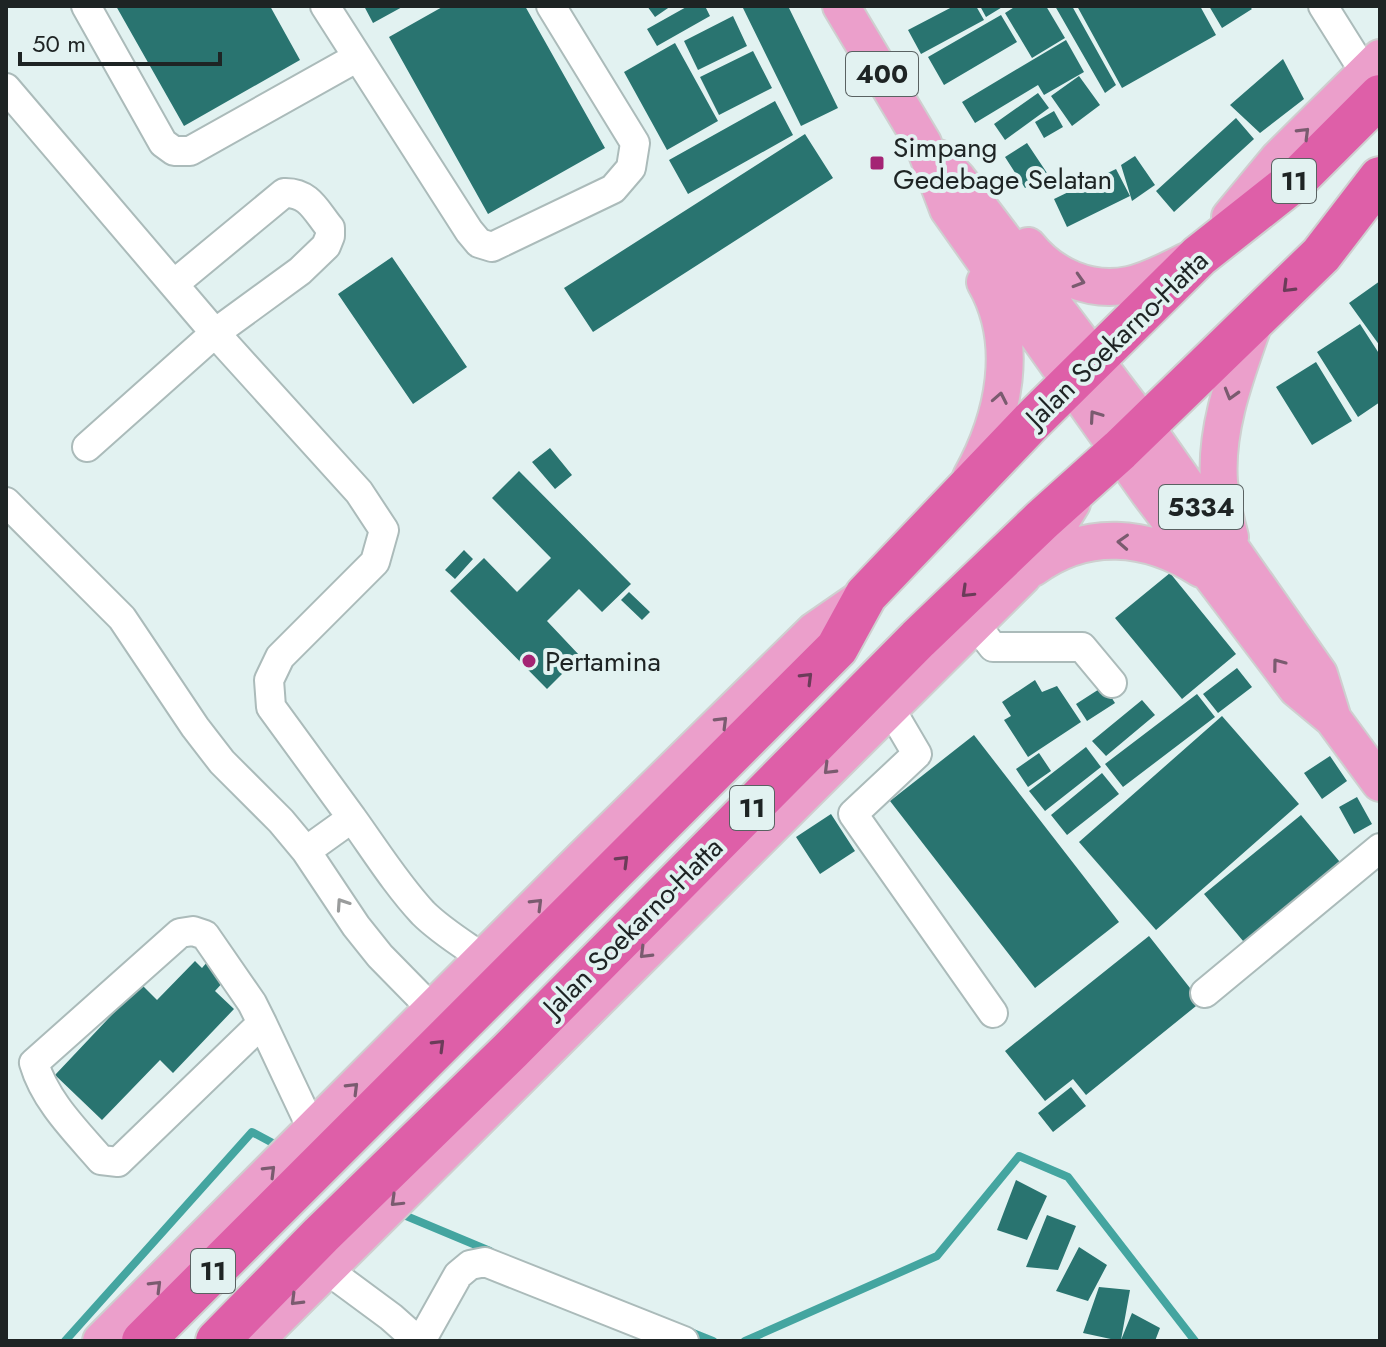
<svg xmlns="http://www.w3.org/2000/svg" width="1386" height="1347" font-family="Jost,sans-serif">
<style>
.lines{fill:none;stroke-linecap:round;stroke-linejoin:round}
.stream{stroke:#44a5a0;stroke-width:8}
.building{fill:#297470}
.minor-casing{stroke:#abbbba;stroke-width:32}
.major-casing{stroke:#cecfcf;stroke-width:40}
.highway-casing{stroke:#cecfcf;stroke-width:46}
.minor{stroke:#fff;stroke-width:28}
.major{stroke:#eb9fcb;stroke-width:36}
.highway{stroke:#de5fa8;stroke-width:42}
.oneway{stroke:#7a5b6f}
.oneway2{stroke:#6b3c59}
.oneway3{stroke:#9a9c9c}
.poi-dot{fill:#a42474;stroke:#e2f2f1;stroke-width:3}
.labels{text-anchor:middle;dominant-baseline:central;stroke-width:8;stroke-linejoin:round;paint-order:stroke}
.shield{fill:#e2f2f1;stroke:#596262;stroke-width:2}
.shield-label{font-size:26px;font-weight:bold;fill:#1e2424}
.poi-label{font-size:28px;fill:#1e2424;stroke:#e2f2f1;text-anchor:start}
.street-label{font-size:28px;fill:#1e2424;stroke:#e2f2f1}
</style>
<rect width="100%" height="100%" fill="#e2f2f1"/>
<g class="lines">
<!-- stream -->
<path class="stream" d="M399 1213 490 1251
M688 1331 713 1341
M65 1341 252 1132 282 1148
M745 1341 937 1256 1019 1156 1068 1177 1195 1341"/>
</g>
<!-- building -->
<path class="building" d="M116 6H270L300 60 184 126Z
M364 6H404L373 23Z
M444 6H525L605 148 488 214 389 37Z
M647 6H671L655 17Z
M688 6H705L710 16 657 46 647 29Z
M742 6H788L838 108 801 126Z
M954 6H976L984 20 921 54 908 30Z
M980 6H1004L986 17Z
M1016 6H1046L1065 38 1032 58 1005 13Z
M1055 6H1072L1116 85 1105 93Z
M1077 6H1200L1216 35 1122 88Z
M1209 6H1249L1252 9 1222 28Z
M1001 15 1017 42 944 85 928 57Z
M733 16 747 46 698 70 684 41Z
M1066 40 1084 72 1044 95 1038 85 975 123 962 102Z
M675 43 718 121 667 150 624 72Z
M753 51 772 88 719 115 700 77Z
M1283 59 1304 99 1260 133 1230 105Z
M1079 76 1100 105 1072 126 1051 96Z
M1038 93 1049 108 1005 140 994 124Z
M775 101 793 135 688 194 669 160Z
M1054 111 1063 127 1044 138 1035 122Z
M1236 118 1254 139 1174 212 1156 191Z
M805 134 833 178 593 332 564 288Z
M1027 143 1047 173 1025 188 1005 157Z
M1135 156 1155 185 1132 201 1121 165Z
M1116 169 1130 196 1067 227 1054 199Z
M392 257 467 367 413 404 338 294Z
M1380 281V346L1349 303Z
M1360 324 1380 355V402L1358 417 1317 352Z
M1316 362 1352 421 1312 445 1276 387Z
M550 448 572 475 555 489 532 462Z
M519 471 631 584 602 612 579 589 547 621 580 656 547 689 450 591 484 558 517 592 551 558 492 498Z
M464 550 473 559 455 579 445 570Z
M1170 573 1236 654 1182 699 1115 618Z
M629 592 650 612 642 620 621 600Z
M1237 668 1252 687 1218 713 1203 694Z
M1035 680 1042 692 1057 686 1081 722 1028 757 1004 720 1011 716 1002 702Z
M1104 686 1115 703 1087 721 1076 704Z
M1197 694 1215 717 1123 787 1105 764Z
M1142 700 1155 715 1106 756 1092 741Z
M1222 716 1299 804 1156 930 1079 842Z
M974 735 1119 922 1035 988 890 801Z
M1086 747 1101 767 1045 811 1029 791Z
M1039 753 1051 771 1028 787 1016 769Z
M1330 756 1347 781 1322 799 1304 773Z
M1102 773 1119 794 1067 835 1051 815Z
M1357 797 1372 824 1354 834 1339 807Z
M831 814 855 851 820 874 796 837Z
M1301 815 1344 867 1248 947 1204 894Z
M1149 936 1201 1002 1086 1095 1073 1079 1045 1101 1005 1051Z
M195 961 202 968 208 961 226 979 215 991 234 1009 173 1073 160 1060 102 1120 55 1075 141 984 157 1000Z
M1071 1087 1086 1106 1053 1132 1038 1113Z
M1016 1180 1047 1196 1027 1240 997 1230Z
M1047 1215 1076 1226 1058 1270 1026 1267Z
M1079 1247 1107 1265 1088 1301 1056 1291Z
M1099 1287 1130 1290 1121 1340 1132 1313 1160 1328 1155 1341H1120L1083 1333Z"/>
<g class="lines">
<!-- minor casing -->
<g class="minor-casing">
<path id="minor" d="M86 6 163 143 174 151H190L356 58
M325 6 469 231 479 243 492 247 613 189 631 168 635 143 551 6
M1323 6 1365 73
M6 88 215 333 359 492 384 530 375 562 280 657 269 680 271 707 352 818 306 851
M87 447 215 333 300 271 326 246 330 236V228C316 211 309 192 284 193L174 284
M6 502 122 618 195 727 222 762 281 821 306 851 356 926 380 956 432 1009
M975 624 993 647H1082L1112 683
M890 708 917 754 853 814 993 1013
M352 818C375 850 396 884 423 913 441 931 463 944 483 958
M1205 993 1380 848
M262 1023 252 1003 205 935 193 931 180 933 34 1063C45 1101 76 1131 101 1160L118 1162 262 1023 312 1129
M326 1269 391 1317 418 1341
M421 1341 458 1275 470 1265 485 1262 684 1341"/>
</g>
<!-- major casing -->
<g class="major-casing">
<path id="major" d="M841 6 923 143 948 209 1149 493 1297 689 1333 719 1380 783
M938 158 958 179 1145 426 1319 674 1333 719
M1230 217 1278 159 1380 58
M1028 246C1052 276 1090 293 1129 285 1149 281 1168 270 1187 261
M971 477C1004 418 1020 343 985 282
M1230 537C1225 519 1221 501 1219 482 1215 426 1237 372 1255 320
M1033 568C1086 529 1147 534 1201 569
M101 1341 583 858 814 631 866 595
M255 1341 1023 576 1045 547 1072 503"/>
</g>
<!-- highway casing -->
<g class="highway-casing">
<path id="highway" d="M143 1341 837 648 866 595 1031 422 1199 256 1299 177 1380 96
M217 1341 321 1235 510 1051 918 639 1042 520 1120 450 1321 255 1380 178"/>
</g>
<!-- minor -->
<use href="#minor" class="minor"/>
<!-- major -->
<use href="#major" class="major"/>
<!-- highway -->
<use href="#highway" class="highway"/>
</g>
<!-- one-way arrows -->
<defs><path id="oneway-chevron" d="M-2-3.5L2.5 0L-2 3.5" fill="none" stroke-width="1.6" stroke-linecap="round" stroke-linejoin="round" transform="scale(2)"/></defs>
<g class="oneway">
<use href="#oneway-chevron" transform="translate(1304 133) rotate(-45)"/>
<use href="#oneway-chevron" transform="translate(1079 281) rotate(17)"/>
<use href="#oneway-chevron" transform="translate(1231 394) rotate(106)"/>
<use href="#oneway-chevron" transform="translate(1000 398) rotate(-79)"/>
<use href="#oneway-chevron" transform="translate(1095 416) rotate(-125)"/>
<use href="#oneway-chevron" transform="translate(1123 542) rotate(-177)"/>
<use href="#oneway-chevron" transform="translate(1278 664) rotate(-127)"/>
<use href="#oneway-chevron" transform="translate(722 722) rotate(-45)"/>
<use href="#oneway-chevron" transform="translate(829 769) rotate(135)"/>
<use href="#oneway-chevron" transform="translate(537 904) rotate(-45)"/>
<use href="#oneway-chevron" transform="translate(645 953) rotate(135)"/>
<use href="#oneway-chevron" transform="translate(353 1088) rotate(-45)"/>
<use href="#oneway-chevron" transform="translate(270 1171) rotate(-45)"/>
<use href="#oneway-chevron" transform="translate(396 1201) rotate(136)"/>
<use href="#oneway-chevron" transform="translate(156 1286) rotate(-45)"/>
<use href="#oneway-chevron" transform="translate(296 1300) rotate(135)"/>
</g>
<g class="oneway2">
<use href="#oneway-chevron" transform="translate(1288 287) rotate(135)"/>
<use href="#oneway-chevron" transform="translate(967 592) rotate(136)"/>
<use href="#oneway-chevron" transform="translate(807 678) rotate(-45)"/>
<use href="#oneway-chevron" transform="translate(623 861) rotate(-45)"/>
<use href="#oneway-chevron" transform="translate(439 1045) rotate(-45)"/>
</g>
<use class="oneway3" href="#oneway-chevron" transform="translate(342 904) rotate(-124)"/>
<!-- markers -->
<g class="poi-dot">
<rect x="869" y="155" width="16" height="16" rx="4"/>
<circle cx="529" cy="661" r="8"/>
</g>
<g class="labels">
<!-- shield labels -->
<g class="shield">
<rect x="846" y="52" width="72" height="44" rx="6"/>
<rect x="1272" y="159" width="44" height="44" rx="6"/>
<rect x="1159" y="485" width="84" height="44" rx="6"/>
<rect x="730" y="786" width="44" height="44" rx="6"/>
<rect x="191" y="1249" width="44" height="44" rx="6"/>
</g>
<g class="shield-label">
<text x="882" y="74">400</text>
<text x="1294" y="181">11</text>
<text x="1201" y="507">5334</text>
<text x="752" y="808">11</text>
<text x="213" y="1271">11</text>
</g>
<!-- poi labels -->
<g class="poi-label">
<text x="893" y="147">Simpang<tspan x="893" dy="32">Gedebage Selatan</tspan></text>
<text x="545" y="661">Pertamina</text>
</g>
<!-- street labels -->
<g class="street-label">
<text transform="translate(1117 339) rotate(-44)">Jalan Soekarno-Hatta</text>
<text transform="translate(633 927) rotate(-45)">Jalan Soekarno-Hatta</text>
</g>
</g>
<!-- border -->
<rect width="1386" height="1347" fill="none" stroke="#1e2424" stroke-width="16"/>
<!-- scale -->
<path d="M20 52v12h200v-12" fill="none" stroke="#1e2424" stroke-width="4"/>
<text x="32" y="52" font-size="24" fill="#1e2424" stroke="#e2f2f1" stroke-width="6" paint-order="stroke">50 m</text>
</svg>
